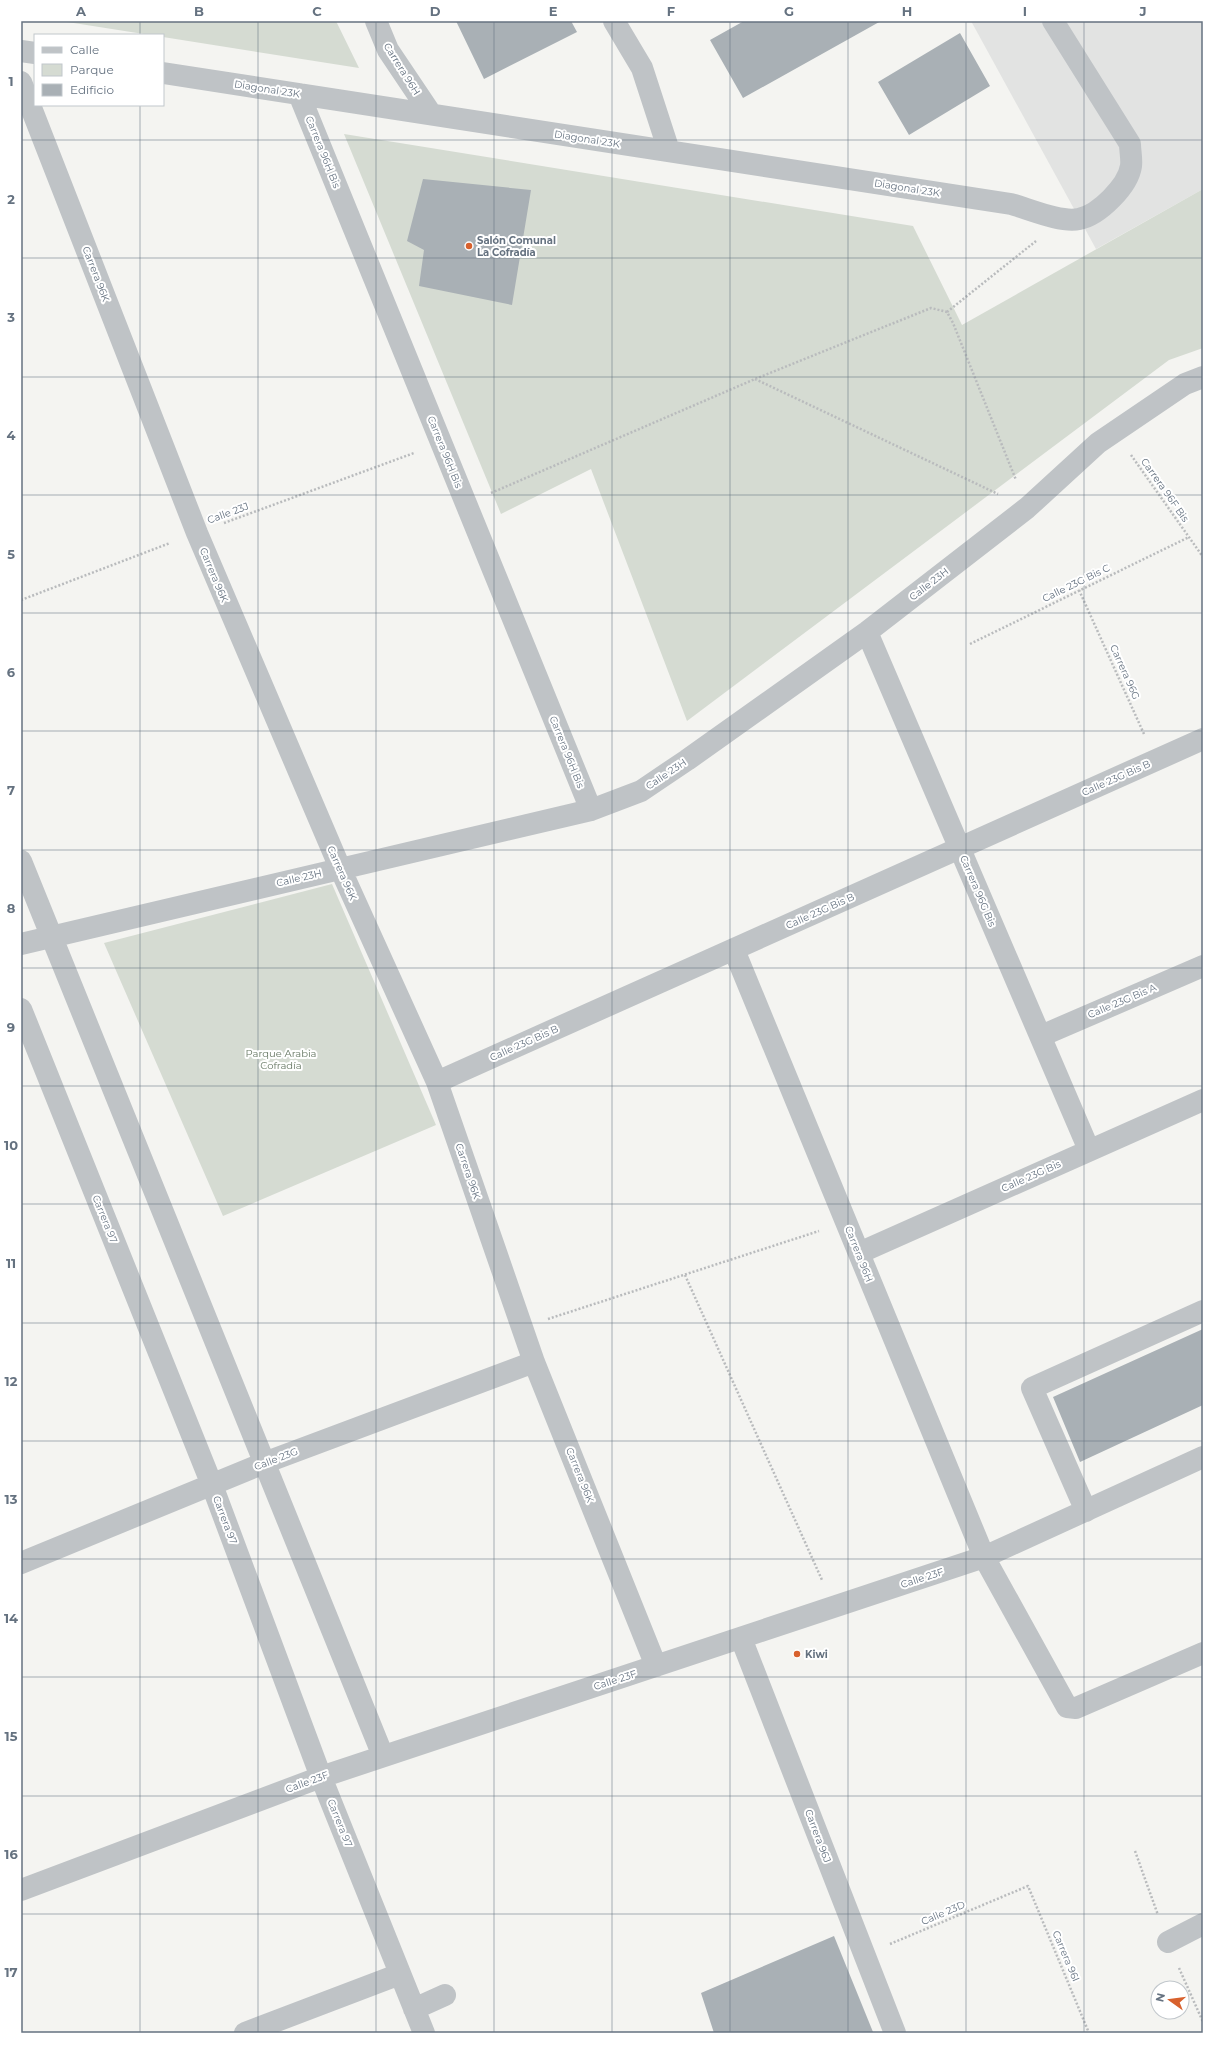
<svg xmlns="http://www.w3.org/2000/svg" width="1224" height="2054" font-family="Montserrat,sans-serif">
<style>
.built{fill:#e2e3e2}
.green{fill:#d5dbd2}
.building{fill:#a9b0b5}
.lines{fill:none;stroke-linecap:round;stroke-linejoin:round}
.path{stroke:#b9bbbd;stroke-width:2.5;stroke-dasharray:2 2;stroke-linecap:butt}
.minor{stroke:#bfc3c6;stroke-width:22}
.grid{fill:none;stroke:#657280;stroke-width:1;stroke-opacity:0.55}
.poi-dot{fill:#d8612d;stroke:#fff;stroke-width:1.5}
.labels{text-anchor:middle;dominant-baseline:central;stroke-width:4;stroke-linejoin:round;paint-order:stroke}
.street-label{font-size:10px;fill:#657280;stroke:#fff}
.poi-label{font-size:10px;font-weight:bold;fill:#657280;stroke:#fff;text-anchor:start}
.park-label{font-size:10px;fill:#667763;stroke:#fff}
.neatline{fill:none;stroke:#657280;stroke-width:1.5}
.grid-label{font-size:13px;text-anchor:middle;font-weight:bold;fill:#657280}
</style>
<rect width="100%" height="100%" fill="#f4f4f1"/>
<!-- built -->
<path class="built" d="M971 21H1203V189L1096 249Z"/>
<!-- green -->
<path class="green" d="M61 21H336L359 68 163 37V35H150Z
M344 134 913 226 962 325 1203 189V348L1169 360 687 721 591 469 501 514Z
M332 884 436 1125 223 1216 104 943Z"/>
<!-- building -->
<path class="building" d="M456 21H571L577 32 484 79Z
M744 21H881L743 98 710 40Z
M960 33 990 86 909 135 878 82Z
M423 179 531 190 512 305 419 286 424 250 407 241Z
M1203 1329V1405L1080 1462 1053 1397Z
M834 1936 873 2032 714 2033 701 1993Z"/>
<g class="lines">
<!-- path -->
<path class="path" d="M947 312 1036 241
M755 379 998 494
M1131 455 1203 557
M491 493 755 379 931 308 947 312 953 323 1016 480
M224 523 414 453
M1079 590 1144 734
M21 600 170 543
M970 644 1189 537
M685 1275 822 1580
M548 1319 819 1231
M1135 1851 1158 1915
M890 1944 1028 1886 1089 2033
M1179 1968 1203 2022"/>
<!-- minor -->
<path class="minor" d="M376 21 388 50 431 114
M614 21 642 68 669 151
M21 51 35 53
M163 73 1011 204C1029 209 1061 223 1079 219 1099 215 1128 186 1131 166 1132 159 1130 151 1130 144L1053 21
M21 82 197 533 340 868 437 1082 534 1362 656 1666
M299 94 591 810
M867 632 1089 1150
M21 861 383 1756
M21 944 591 810 641 791 687 760 867 632 1027 508 1098 443 1185 384 1203 377
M734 950 984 1557 1067 1707 1076 1708 1203 1653
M21 1009 212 1485 321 1777 424 2033
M1041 1036 1203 966
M437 1082 1203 739
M859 1253 1203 1100
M1086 1511 1032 1388 1203 1311
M21 1563 264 1463 534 1362
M741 1638 895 2033
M21 1890 321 1777 984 1557 1203 1457
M1168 1942 1203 1924
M414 2009 445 1995
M245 2033 400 1974"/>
</g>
<!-- grid -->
<path class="grid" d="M140 21V35M258 21V2033M376 21V2033M494 21V2033M612 21V2033M730 21V2033M848 21V2033M966 21V2033M1084 21V2033M140 105V2033M21 140H1203M21 258H1203M21 377H1203M21 495H1203M21 613H1203M21 731H1203M21 850H1203M21 968H1203M21 1086H1203M21 1204H1203M21 1323H1203M21 1441H1203M21 1559H1203M21 1677H1203M21 1796H1203M21 1914H1203"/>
<!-- markers -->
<g class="poi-dot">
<circle cx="469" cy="246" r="4"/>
<circle cx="797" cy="1654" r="4"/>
</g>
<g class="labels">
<!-- street labels -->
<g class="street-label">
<text transform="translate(402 69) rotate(58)">Carrera 96H</text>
<text transform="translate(267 89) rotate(9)">Diagonal 23K</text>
<text transform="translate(587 139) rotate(9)">Diagonal 23K</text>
<text transform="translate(323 152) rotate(68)">Carrera 96H Bis</text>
<text transform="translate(907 188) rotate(9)">Diagonal 23K</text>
<text transform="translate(96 274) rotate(69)">Carrera 96K</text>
<text transform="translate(445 452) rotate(68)">Carrera 96H Bis</text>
<text transform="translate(1165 490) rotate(55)">Carrera 96F Bis</text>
<text transform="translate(228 513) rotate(-20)">Calle 23J</text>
<text transform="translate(214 575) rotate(67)">Carrera 96K</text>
<text transform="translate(1076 583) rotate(-26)">Calle 23G Bis C</text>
<text transform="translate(929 584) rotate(-38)">Calle 23H</text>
<text transform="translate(1125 672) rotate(66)">Carrera 96G</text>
<text transform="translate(567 752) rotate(68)">Carrera 96H Bis</text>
<text transform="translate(666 774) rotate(-34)">Calle 23H</text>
<text transform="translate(1116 778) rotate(-24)">Calle 23G Bis B</text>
<text transform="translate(342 873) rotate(66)">Carrera 96K</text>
<text transform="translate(299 878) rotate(-13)">Calle 23H</text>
<text transform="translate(978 891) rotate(67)">Carrera 96G Bis</text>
<text transform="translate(820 911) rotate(-24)">Calle 23G Bis B</text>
<text transform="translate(1122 1001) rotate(-23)">Calle 23G Bis A</text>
<text transform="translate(524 1043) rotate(-24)">Calle 23G Bis B</text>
<text transform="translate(468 1171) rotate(71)">Carrera 96K</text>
<text transform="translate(1031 1176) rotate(-24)">Calle 23G Bis</text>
<text transform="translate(105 1219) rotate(68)">Carrera 97</text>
<text transform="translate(859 1254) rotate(68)">Carrera 96H</text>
<text transform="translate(276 1459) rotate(-21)">Calle 23G</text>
<text transform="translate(580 1475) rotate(68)">Carrera 96K</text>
<text transform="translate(225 1520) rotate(69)">Carrera 97</text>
<text transform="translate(922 1578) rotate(-18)">Calle 23F</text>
<text transform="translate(615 1680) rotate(-18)">Calle 23F</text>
<text transform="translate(307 1782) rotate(-20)">Calle 23F</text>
<text transform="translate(340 1823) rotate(68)">Carrera 97</text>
<text transform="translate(818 1836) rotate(69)">Carrera 96J</text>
<text transform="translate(943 1913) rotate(-23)">Calle 23D</text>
<text transform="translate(1066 1956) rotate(67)">Carrera 96I</text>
</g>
<!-- poi labels -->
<g class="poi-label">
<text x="477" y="240">Salón Comunal<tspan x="477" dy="12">La Cofradía</tspan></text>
<text x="805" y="1654">Kiwi</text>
</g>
<!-- park labels -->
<g class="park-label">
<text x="281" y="1053">Parque Arabia<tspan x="281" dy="12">Cofradía</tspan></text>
</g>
</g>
<!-- border -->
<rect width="1224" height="2054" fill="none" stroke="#ffffff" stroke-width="44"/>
<!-- legend -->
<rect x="34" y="34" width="130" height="72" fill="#ffffff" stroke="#c1c7cc"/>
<rect x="42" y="47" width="20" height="6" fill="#bfc3c6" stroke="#c1c7cc"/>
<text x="70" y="54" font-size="12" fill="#657280">Calle</text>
<rect x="42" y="64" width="20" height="12" fill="#d5dbd2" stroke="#c1c7cc"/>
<text x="70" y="74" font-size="12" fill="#657280">Parque</text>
<rect x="42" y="84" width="20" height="12" fill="#a9b0b5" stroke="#c1c7cc"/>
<text x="70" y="94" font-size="12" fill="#657280">Edificio</text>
<!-- north arrow -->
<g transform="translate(1170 2000) rotate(284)"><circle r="19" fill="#ffffff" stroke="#c1c7cc"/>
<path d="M0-3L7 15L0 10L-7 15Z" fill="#d8612d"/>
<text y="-6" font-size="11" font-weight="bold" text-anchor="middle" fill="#657280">N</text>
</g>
<rect x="22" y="22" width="1180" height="2010" class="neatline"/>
<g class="grid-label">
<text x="81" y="16">A</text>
<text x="199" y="16">B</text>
<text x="317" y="16">C</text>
<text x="435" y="16">D</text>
<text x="553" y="16">E</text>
<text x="671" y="16">F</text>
<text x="789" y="16">G</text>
<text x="907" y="16">H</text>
<text x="1025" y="16">I</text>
<text x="1143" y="16">J</text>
<text x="11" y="86">1</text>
<text x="11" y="204">2</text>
<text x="11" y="322">3</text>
<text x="11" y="440">4</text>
<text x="11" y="559">5</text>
<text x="11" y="677">6</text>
<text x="11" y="795">7</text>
<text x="11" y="913">8</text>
<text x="11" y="1032">9</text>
<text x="11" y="1150">10</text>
<text x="11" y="1268">11</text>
<text x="11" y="1386">12</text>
<text x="11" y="1504">13</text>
<text x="11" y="1623">14</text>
<text x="11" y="1741">15</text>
<text x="11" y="1859">16</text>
<text x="11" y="1977">17</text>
</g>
</svg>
